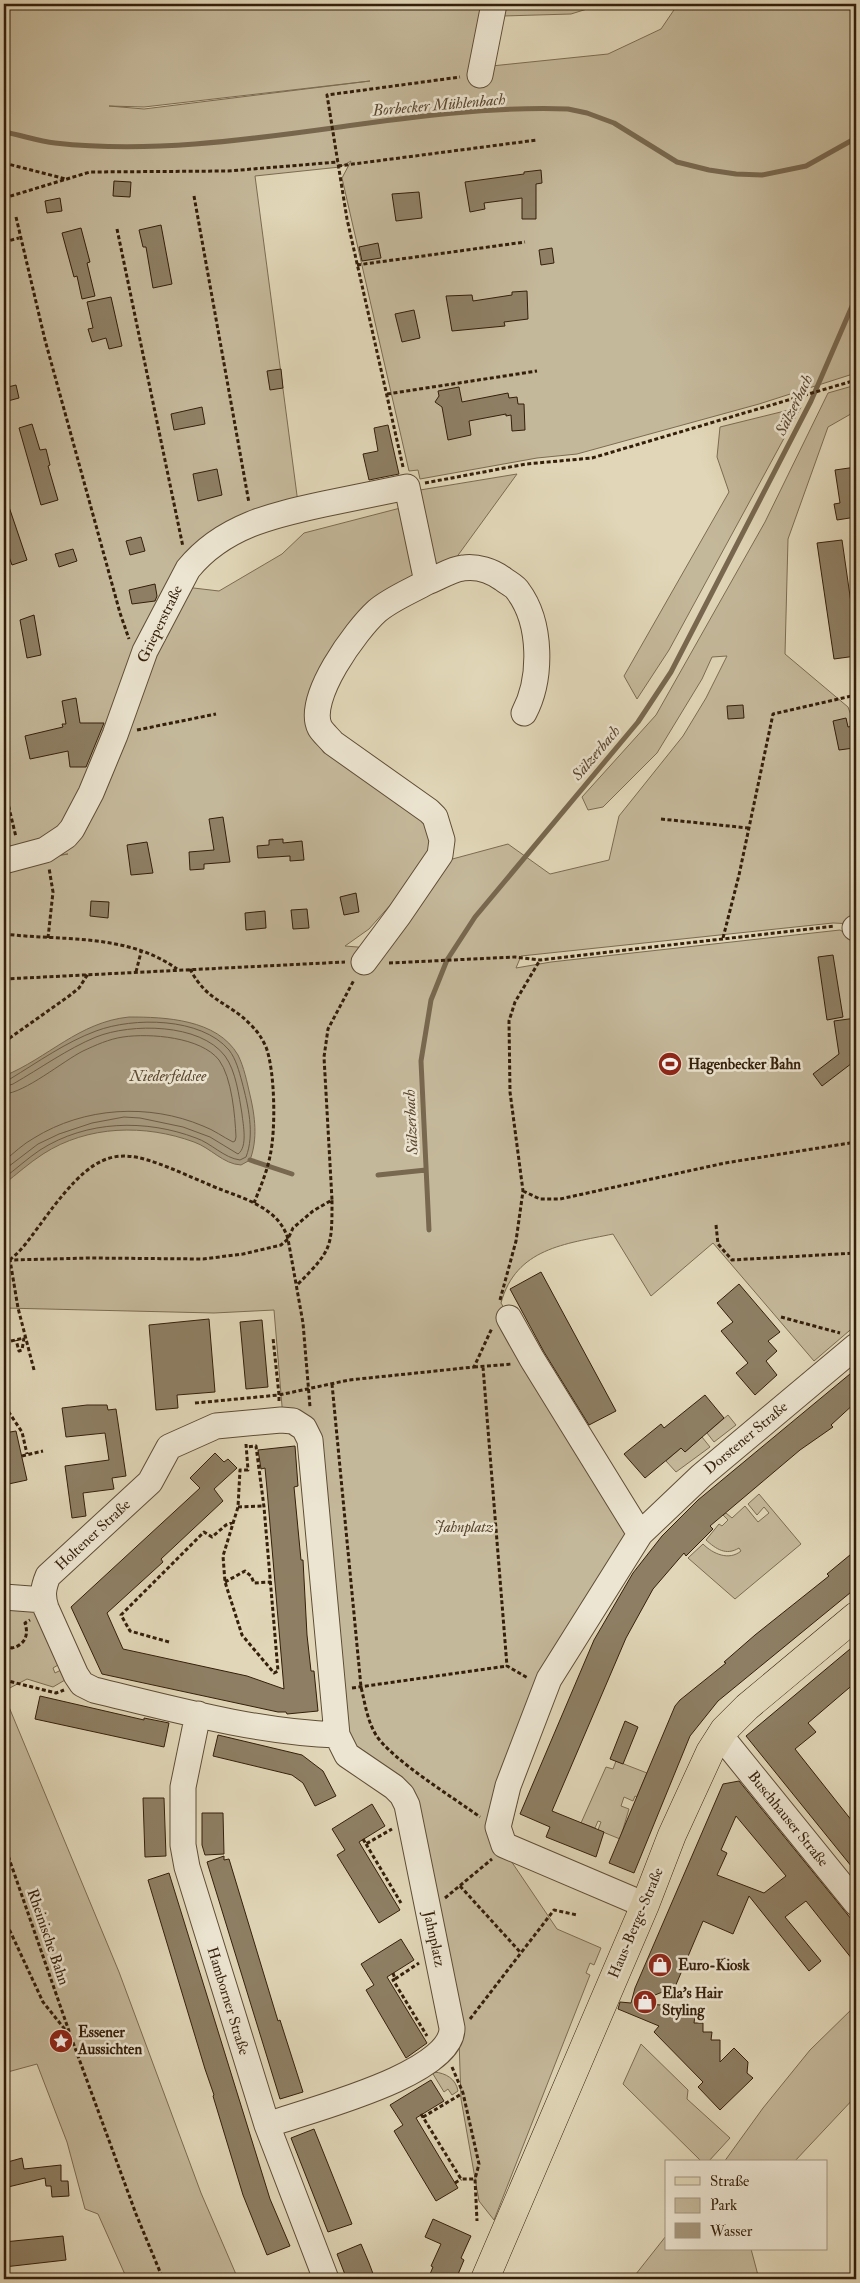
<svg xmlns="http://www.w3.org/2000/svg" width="860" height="2283" font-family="'IM FELL Double Pica',serif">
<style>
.green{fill:#c4b89a;stroke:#7c6c52;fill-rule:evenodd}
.water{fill:#a6987d;stroke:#78684f}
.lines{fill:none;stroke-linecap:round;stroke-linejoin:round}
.shore{stroke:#6d5c44;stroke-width:1}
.stream{stroke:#78684f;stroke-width:5}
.building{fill:#8e7f64;stroke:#341f0a;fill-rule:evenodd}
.minor-casing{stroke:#5f4d36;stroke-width:27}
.major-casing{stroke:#341f0a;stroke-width:29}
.path{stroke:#341f0a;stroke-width:3;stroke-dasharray:4 2.5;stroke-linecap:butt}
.minor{stroke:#ece5d1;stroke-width:25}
.major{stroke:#e1d7b8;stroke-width:28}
.labels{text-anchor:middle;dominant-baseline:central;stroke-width:5;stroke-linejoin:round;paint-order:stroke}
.street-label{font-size:15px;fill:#341f0a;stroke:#ece5d1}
.poi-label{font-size:15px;font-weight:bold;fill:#341f0a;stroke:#ece5d1;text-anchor:start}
.park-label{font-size:15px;font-style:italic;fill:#58452e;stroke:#ece5d1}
.water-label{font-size:16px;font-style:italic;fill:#5c4932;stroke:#ece5d1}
</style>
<rect width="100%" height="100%" fill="#e1d7b8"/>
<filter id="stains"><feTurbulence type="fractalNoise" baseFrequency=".004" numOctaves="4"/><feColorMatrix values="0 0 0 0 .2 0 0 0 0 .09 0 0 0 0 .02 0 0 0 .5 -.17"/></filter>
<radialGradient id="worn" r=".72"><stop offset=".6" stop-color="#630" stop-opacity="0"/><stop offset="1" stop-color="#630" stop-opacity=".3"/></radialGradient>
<!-- green -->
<path class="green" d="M4 4H486L472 68 608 54 661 29 678 4H856V373L759 404 577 454 537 458 420 479 418 470 409 471 342 178 351 161 340 167 255 176 298 503 255 515 185 587 219 591 282 554 304 533 412 505 414 491 517 474 456 558 418 571 311 706 422 815 432 848 400 894 369 929 345 946 382 949 445 861 508 844 550 874 609 860 619 816 683 736 706 698 727 656 712 657 702 679 657 753 603 807 588 810 582 797 656 715 765 522 828 393 856 385V411L828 427 788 539 785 654 848 707 856 729V924L833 923 521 956 516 968 551 962 840 930 856 939V1325L814 1361 713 1243 651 1296 613 1234C565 1244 516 1248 501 1303L635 1531 547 1678 505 1852 557 1929 601 1948 594 1965 590 1963 586 1973 590 1975 494 2220 479 2201 461 2099 459 2040 409 1804 349 1752 312 1439 283 1418 274 1310 214 1313 4 1308V866L68 854 4 860ZM370 81 144 109 109 106 144 107Z
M505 4H603L571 14 503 16Z
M801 407 669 650 637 699 624 676 729 492 717 457 720 427Z
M728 1415 736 1425 714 1442 707 1433Z
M702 1437 710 1447 676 1472 666 1461 681 1448 685 1452Z
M759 1494 801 1544 735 1599 688 1558 703 1544C713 1554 729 1561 741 1551L739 1548C726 1556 716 1549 706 1540L719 1524 722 1526 728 1520 723 1515 726 1513 732 1518 745 1506 758 1522 769 1513 764 1507 757 1515 748 1504Z
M4 1604 32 1607 58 1665 53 1668 55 1673 61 1670 65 1680 53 1687 27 1679 4 1691Z
M4 1695 119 1972 201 2193 238 2279H127L98 2214 85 2209 67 2142 37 2064 4 2073Z
M616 1761 647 1773 637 1797 635 1796 633 1801 624 1797 621 1806 629 1809 620 1839 598 1830 601 1822 598 1821 595 1828 581 1823 606 1767 613 1769Z
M856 2005V2096L794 2162H724L763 2108 810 2050Z
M641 2044 688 2090 687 2099 730 2138 708 2162H702L623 2084Z
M434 2072C446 2073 456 2079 458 2091L452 2095 448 2089 444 2092 433 2074Z
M666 2236V2249H751L759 2279H632Z"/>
<!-- water -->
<path class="water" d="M129 1017C165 1017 217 1019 238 1055 244 1067 247 1082 250 1095 255 1116 258 1139 250 1160L241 1165C223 1164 211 1148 194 1142 145 1124 88 1125 43 1154 29 1163 17 1174 4 1184V1076C48 1058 79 1022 129 1017Z"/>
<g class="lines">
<!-- shore -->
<path class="shore" d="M4 1080 10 1079C38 1062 66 1042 96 1031 133 1017 201 1017 229 1050 236 1059 239 1071 242 1082 248 1105 255 1134 246 1157L240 1160C224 1158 211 1143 196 1138 146 1119 87 1120 40 1150 28 1158 16 1169 4 1178
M4 1087 13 1084C41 1068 67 1049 96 1037 131 1023 200 1023 225 1056 236 1071 239 1096 242 1114 243 1124 248 1147 238 1154L210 1137 183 1127 140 1118 124 1117 92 1123 59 1134 38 1144 4 1170
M4 1094C25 1093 63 1061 83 1051 96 1045 109 1039 123 1037 150 1033 201 1037 219 1060 232 1078 235 1116 236 1137L235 1141 233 1142C223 1137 214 1130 203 1126 149 1103 84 1107 34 1138 23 1144 14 1153 4 1161"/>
<!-- stream -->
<path class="stream" d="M4 132C21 135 38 141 55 143 227 162 396 103 568 109L587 113 614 123 677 162 709 170 736 174 762 175 806 166 856 138
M250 1160 292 1174
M378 1175 426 1170
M429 1230 421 1061 431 1000 447 960 475 917 638 722 671 672 811 401 856 297"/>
</g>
<!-- building -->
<path class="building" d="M541 170 542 183 536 184V219H522V198L484 203 485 209 470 212 465 182 524 174V172Z
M114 181 131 182 130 197 113 196Z
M419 192 422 218 396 221 392 194Z
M60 198 62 211 47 213 45 201Z
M161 225 172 284 153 288 146 247H143L139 230Z
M81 228 90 262 87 263 95 296 82 299 77 276 74 277 62 233Z
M378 243 381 258 362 261 359 247Z
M552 248 554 263 541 265 539 250Z
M527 291 528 319 504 322 505 326 452 331 446 296 472 295 473 301 512 295V292Z
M111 297 122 346 109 349 106 338 92 342 88 329 93 328 87 302Z
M414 310 420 338 402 342 395 314Z
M281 369 283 388 270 390 267 371Z
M16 385 19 398 4 402V388Z
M459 387 462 402 508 393 509 398 517 397 518 404H524L525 430 512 431 511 415 506 416V414L469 421 471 435 448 440 442 407 435 402 439 396 438 391Z
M202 407 205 424 174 430 171 414Z
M32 424 40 450 46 449 50 465 48 466 58 500 41 505 19 428Z
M388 425 399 474 369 480 363 454 378 451 374 428Z
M856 467V517L837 520 834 504 840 503 835 470Z
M217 469 222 495 198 501 193 474Z
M6 498 27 560 12 565 4 543V499Z
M141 537 145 551 130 555 126 541Z
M842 540 856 638V656L834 659 817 543Z
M73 549 77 561 59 567 55 554Z
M155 584 157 596 155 601 132 604 129 590Z
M34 615 41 655 27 658 20 620Z
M76 698 80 723H104L86 767H70L68 751 30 759 25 736 63 727 62 724H66L62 701Z
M743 705 744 718 728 719 727 706Z
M846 718 848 727 853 726 856 741 853 742 854 748 839 750 833 721Z
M223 817 230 862 204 864V869L190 870 189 852 214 850 209 819Z
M283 839V843L302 841 304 860 290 861V856L258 858 257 846 269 845V840Z
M147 842 153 873 131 875 127 845Z
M356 893 359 912 344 915 340 897Z
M91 901 109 902 108 918 90 916Z
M307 909 309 928 293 929 291 910Z
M265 911 266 928 246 930 245 913Z
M833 955 843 1017 827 1020 818 957Z
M856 1018V1060L822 1086 813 1074 839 1054 834 1021Z
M541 1272 616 1411 589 1425 544 1352 510 1289Z
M739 1284 780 1332 768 1341 777 1351 766 1361 777 1375 755 1395 736 1373 748 1363 721 1331 733 1322 717 1303Z
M209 1319 215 1392 177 1395 178 1408 156 1410 149 1325Z
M262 1320 268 1387 246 1389 240 1322Z
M856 1369V1402L831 1425 833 1427 800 1450 710 1526 713 1529 686 1556 684 1553 653 1589 626 1638 552 1811 604 1832 596 1857 546 1837 550 1827 520 1814 594 1640 633 1573 662 1536 698 1500Z
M705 1395 724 1418 685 1452 681 1448 645 1478 624 1454 661 1424 664 1428Z
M87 1405H107L108 1410 116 1409 126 1476 112 1478 114 1489 83 1493 86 1516 72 1518 65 1466 109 1460 105 1433 66 1437 62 1408Z
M16 1431 27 1480 4 1485V1433Z
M295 1446 298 1486 294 1487 301 1560H303L307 1635 311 1671H314L318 1711 287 1714 286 1712H278L102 1674 71 1607 200 1488 190 1478 215 1453 224 1462 228 1459 237 1468 214 1489 223 1501 161 1559 163 1562 107 1613 123 1649 247 1676 284 1689 267 1489 265 1468 261 1469 258 1450Z
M856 1550V1588L718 1701 690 1736 634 1873 609 1863 675 1706 680 1700 726 1663 724 1662 755 1635 829 1576 827 1574Z
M856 1644V1682L808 1723 816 1732 795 1749 856 1826V1872L746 1736Z
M40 1696 144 1720V1718L169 1723 164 1747 35 1719Z
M625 1721 638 1727 623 1764 610 1759Z
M218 1735 302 1755 323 1771 336 1796 315 1806 303 1783 292 1775 213 1756Z
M739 1781 856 1925V1964L806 1901 785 1917 821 1961 809 1971 749 1896 733 1934 703 1921 675 1987 635 2003 687 2007V2014L695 2015 694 2023H703V2032H712L711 2040H720V2062L734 2048 748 2062 747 2073 753 2078 720 2110 698 2087 703 2082 654 2032 659 2026 618 2009 620 2002 631 2003 635 1988 723 1784ZM736 1816 786 1876 764 1893 717 1875 727 1853 721 1850Z
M143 1798H164L166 1856 145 1857Z
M372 1804 385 1826 359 1842 400 1910 379 1923 337 1855 345 1850 332 1829Z
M202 1813H223L224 1854 205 1855 202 1845Z
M224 1856V1860L229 1859 278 2021 280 2020 303 2092 280 2099 207 1862Z
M169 1873 270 2199 290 2246 267 2255 243 2195 213 2096 214 2095 205 2069 148 1880Z
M401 1939 414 1960 387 1977 427 2043 406 2058 366 1990 374 1985 361 1964Z
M431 2080 444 2101 416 2118 458 2188 436 2201 394 2131 403 2125 390 2105Z
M314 2129 352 2224 328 2232 291 2138Z
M22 2158 24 2169 61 2165V2181H68L69 2196 52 2197 51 2186H46L45 2178 4 2188V2163Z
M433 2219 471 2236 461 2258 464 2260 456 2279H428L433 2267 431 2266 441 2244 425 2237Z
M63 2236 66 2260 4 2267V2242Z
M361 2244 369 2263 375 2279H347L344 2272 337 2254Z"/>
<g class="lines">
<!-- minor casing -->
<g class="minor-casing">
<path id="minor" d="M480 75 494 4
M427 582C438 578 452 569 463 568 477 566 492 571 503 579 508 583 515 586 518 591 542 623 542 679 524 713
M4 861 45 850 66 836 72 829 91 793 115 735 145 651 188 569C223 526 273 515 324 504 352 498 379 493 407 487L427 582C411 591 391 599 377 611 356 630 305 699 320 728 323 733 329 738 333 743L429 811 435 817 442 840 440 855 399 915 364 962
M855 928H856
M509 1318 532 1359 640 1534
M4 1597 44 1600
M198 1714 183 1787V1845L187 1867 267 2125 326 2279
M720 1735 856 1903
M645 1905 504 1845 498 1827 508 1786 549 1679 640 1534 701 1476 856 1346
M267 2125C305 2111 453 2075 452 2028L407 1805 402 1795 394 1787 347 1755 337 1735 310 1440 304 1428 293 1421 281 1420 216 1426 169 1447 150 1482 48 1576C43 1588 42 1596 46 1608L76 1675 82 1684 94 1690C173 1709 255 1732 337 1735"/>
</g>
<!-- major casing -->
<g class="major-casing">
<path id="major" d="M485 2279 645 1905 672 1835 710 1752 724 1730 747 1707 856 1616"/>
</g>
<!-- path -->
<path class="path" d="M4 163 66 179
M338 166 537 140
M194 196 249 503
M4 198 90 172 228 171 338 162
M16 217 45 340 120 613 129 639
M117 229 183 547
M4 242 19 238
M357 265 525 242
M387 394 537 371
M403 467 347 219 327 95 460 77
M425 483 526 464 592 458 856 380
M137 730 216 714
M4 787 16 837
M661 819 748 828
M4 934C62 941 127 933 177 969
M48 938 53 892 49 868
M723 938 739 875 773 714 856 695
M389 963 515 957 540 960 835 926
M190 969C208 1003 228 1001 251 1025 257 1031 262 1038 266 1047 275 1071 276 1130 270 1156 267 1172 260 1188 254 1203
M136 972 141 952
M4 979 345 962
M4 1042 69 996 79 988 88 974
M523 1191 540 1199H560L725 1163 856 1142
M716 1225 718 1244 732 1260 856 1253
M4 1263C19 1256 32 1235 42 1222 108 1131 124 1149 217 1188 245 1199 279 1208 288 1239L303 1323 310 1407
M298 1284C332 1250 332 1247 332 1200
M500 1300 516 1241 523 1191 510 1092 509 1021 515 1002 540 960
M781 1317 840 1333
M11 1341 24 1338 22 1350 19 1351 16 1340
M474 1367 512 1364
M483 1367 507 1666 528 1678
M34 1370 18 1308 10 1260 89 1258 203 1259 243 1254 281 1245 288 1239 293 1228 313 1211 332 1200 324 1057 328 1029 354 980
M332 1384 361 1687C365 1703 367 1720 376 1735 392 1760 454 1798 480 1817
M5 1399 8 1411 22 1432 27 1454
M279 1401V1395L349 1380 474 1367 492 1328
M195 1403 279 1395 273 1338
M246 1444 248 1470H240L238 1507 223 1556 225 1582 242 1635 274 1673 278 1671 264 1507 256 1446 247 1447
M22 1456 43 1451
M238 1507 264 1506
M225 1582 245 1571 251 1576 254 1583 271 1582
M169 1642 130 1631 121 1615 204 1532 212 1537 226 1525 234 1522
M4 1646 12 1648C25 1645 29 1635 25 1623L30 1620
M4 1680 56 1693 64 1690
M352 1688 507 1666
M363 1839 366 1844 392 1829
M4 1844 70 2034
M366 1844 401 1903
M460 1886 521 1953
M445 1898 492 1859
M4 1918 43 2002 71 2037 136 2214 163 2279
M393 1973 395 1979 419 1963
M395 1979 393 1980 427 2036
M470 2019 554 1910 577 1915
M452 2067 463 2093 479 2164 475 2179 477 2221
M421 2114 461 2179H475
M423 2117 463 2093
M455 2183 461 2179"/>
<!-- minor -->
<use href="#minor" class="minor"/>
<!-- major -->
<use href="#major" class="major"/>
</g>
<!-- icons -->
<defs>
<g id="stadium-disc" transform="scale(1.25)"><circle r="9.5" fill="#8f2418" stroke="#ece5d1"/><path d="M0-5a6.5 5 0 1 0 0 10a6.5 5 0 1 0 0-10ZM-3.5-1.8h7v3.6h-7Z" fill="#fff"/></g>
<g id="shop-disc" transform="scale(1.25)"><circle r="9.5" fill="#8f2418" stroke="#ece5d1"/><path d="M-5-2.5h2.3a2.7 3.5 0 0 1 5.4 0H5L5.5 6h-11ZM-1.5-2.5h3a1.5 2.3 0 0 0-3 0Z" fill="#fff"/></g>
<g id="sight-disc" transform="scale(1.25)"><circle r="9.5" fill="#8f2418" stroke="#ece5d1"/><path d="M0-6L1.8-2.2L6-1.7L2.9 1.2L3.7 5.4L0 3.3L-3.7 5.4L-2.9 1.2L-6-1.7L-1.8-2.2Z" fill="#fff"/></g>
</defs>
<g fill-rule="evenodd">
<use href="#stadium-disc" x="670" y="1064"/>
<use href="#shop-disc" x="660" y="1965"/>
<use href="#shop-disc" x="645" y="2002"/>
<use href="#sight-disc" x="61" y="2041"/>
</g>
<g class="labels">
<!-- street labels -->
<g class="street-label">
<text transform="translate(160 624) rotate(-64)">Grieperstraße</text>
<text transform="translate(746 1438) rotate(-40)">Dorstener Straße</text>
<text transform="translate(93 1535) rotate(-43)">Holtener Straße</text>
<text transform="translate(788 1819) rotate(51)">Buschhauser Straße</text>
<text transform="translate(636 1923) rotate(-67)">Haus-Berge-Straße</text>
<text transform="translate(48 1937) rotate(71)">Rheinische Bahn</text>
<text transform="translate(434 1939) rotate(78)">Jahnplatz</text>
<text transform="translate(228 2001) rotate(73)">Hamborner Straße</text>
</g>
<!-- poi labels -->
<g class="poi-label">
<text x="688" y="1064">Hagenbecker Bahn</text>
<text x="678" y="1965">Euro-Kiosk</text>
<text x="662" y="1993">Ela's Hair<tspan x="662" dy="17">Styling</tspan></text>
<text x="78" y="2032">Essener<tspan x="78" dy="17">Aussichten</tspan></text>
</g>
<!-- park labels -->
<g class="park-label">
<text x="464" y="1527">Jahnplatz</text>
</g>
<!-- water labels -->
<g class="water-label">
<text transform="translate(439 105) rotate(-5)">Borbecker Mühlenbach</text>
<text transform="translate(794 405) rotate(-64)">Sälzerbach</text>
<text transform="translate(596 753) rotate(-50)">Sälzerbach</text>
<text x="168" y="1076">Niederfeldsee</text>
<text transform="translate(411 1122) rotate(-93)">Sälzerbach</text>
</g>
</g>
<!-- margin -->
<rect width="860" height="2283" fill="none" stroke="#e1d7b8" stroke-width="20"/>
<rect x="5" y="5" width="850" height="2273" fill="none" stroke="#341f0a" stroke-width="2.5"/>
<rect x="10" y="10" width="840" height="2263" fill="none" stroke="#341f0a"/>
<!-- legend -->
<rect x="665" y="2160" width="162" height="90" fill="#ece5d1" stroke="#a29681"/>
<rect x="675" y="2177" width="25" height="8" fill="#e1d7b8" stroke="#a29681"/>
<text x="710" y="2186" font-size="15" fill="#341f0a">Straße</text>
<rect x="675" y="2198" width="25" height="15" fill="#c4b89a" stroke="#a29681"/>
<text x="710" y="2210" font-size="15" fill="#341f0a">Park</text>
<rect x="675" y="2223" width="25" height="15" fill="#a6987d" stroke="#a29681"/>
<text x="710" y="2236" font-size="15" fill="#341f0a">Wasser</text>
<rect width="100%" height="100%" filter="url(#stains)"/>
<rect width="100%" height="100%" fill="url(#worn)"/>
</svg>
